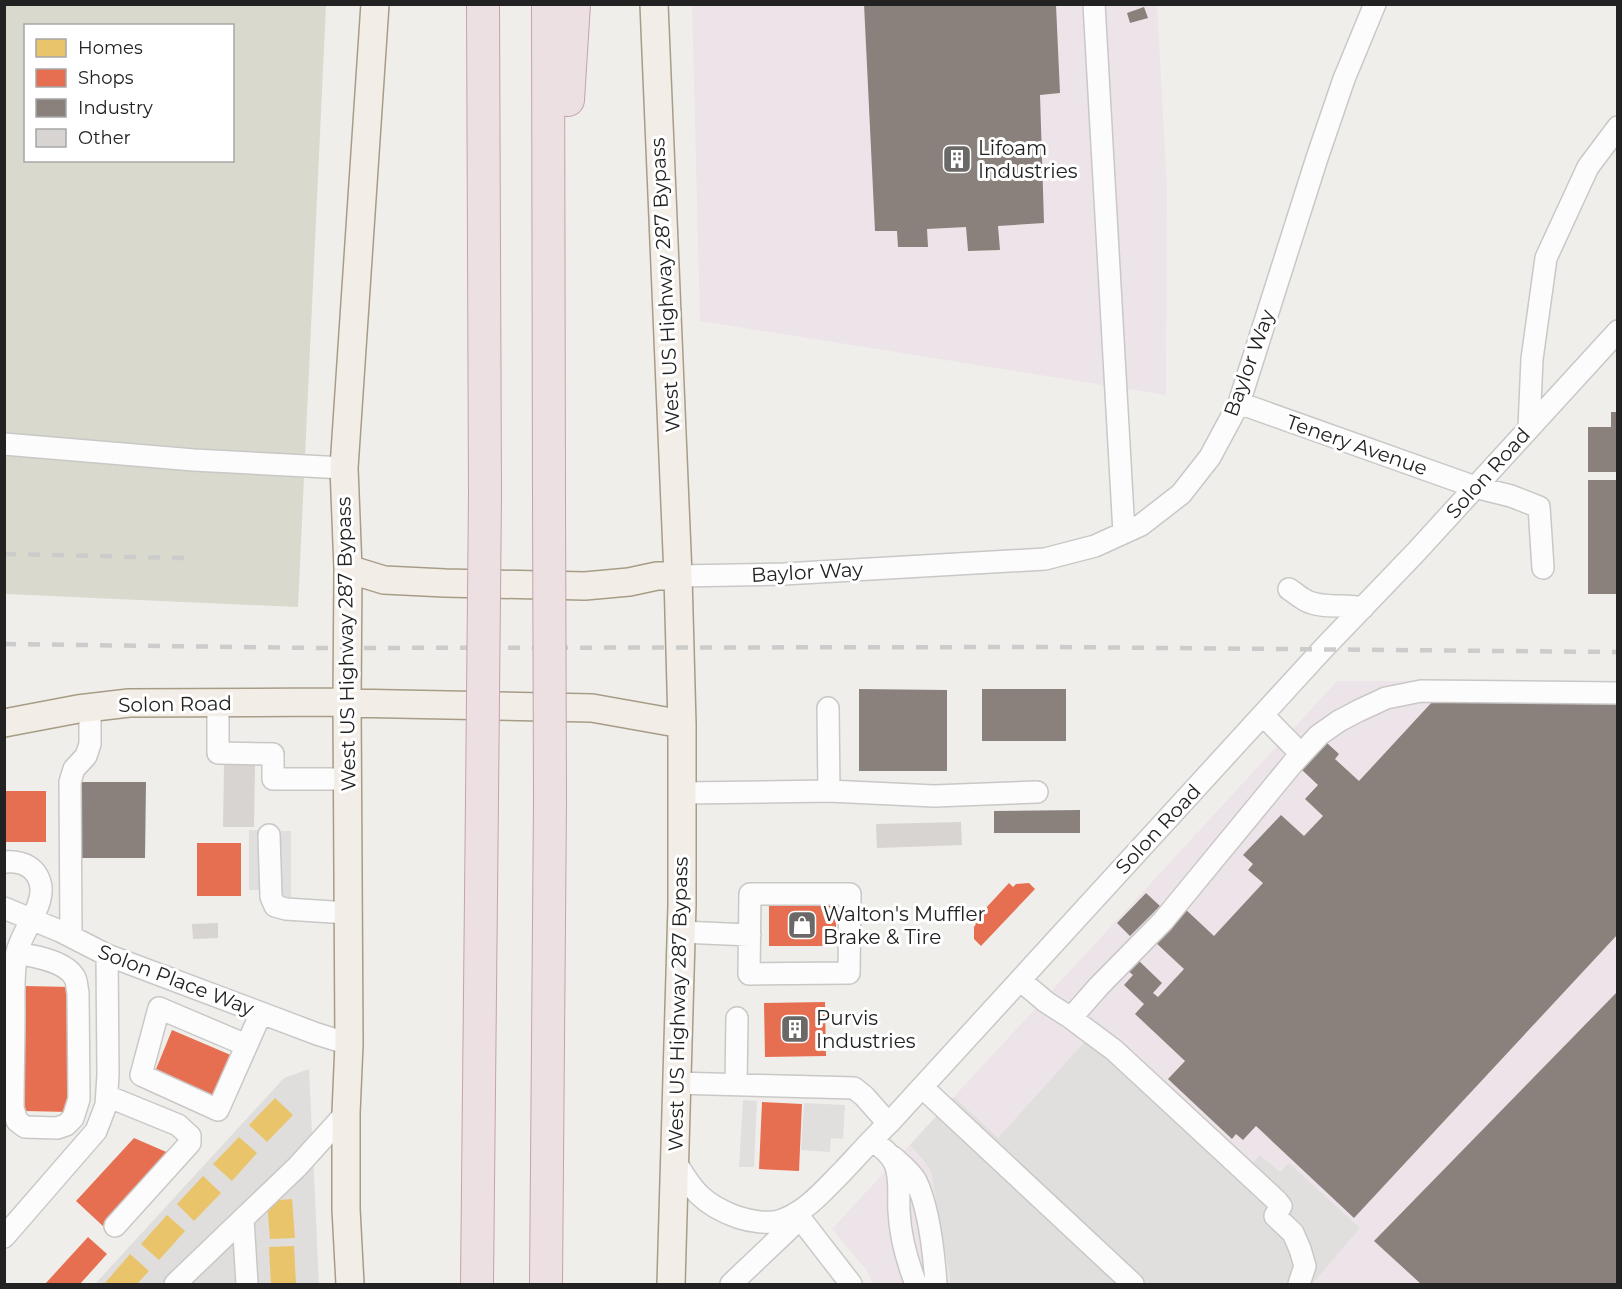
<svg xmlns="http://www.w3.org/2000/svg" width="1622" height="1289" font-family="Montserrat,sans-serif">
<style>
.residential{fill:#dfdedc}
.industrial{fill:#ede4e9}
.construction{fill:#d9d9cd;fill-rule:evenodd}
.parking{fill:#e0dfde}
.homes{fill:#e9c46a}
.shops{fill:#e76f51}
.industry{fill:#8a817c}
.building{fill:#d7d4d2}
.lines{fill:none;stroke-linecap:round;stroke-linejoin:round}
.minor-casing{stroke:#c9c8c7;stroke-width:24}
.major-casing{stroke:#a79c86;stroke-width:30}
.highway-casing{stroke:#c5a2ac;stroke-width:34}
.minor{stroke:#fdfcfc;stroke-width:21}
.major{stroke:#f3ede7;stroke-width:27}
.highway{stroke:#ece0e2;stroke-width:32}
.rail{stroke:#ccc;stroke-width:4.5;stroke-dasharray:12 12;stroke-linecap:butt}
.highway-bridge-casing{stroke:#c5a2ac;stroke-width:34;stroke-linecap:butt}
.highway-bridge{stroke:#ece0e2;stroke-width:32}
.labels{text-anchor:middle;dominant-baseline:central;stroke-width:6;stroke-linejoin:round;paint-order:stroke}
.poi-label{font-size:20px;fill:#222;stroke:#fff;text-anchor:start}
.street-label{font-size:20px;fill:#222;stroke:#fff}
</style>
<rect width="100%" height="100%" fill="#f0eeeb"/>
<!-- residential -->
<path class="residential" d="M309 1069 319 1284H95L284 1078Z"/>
<!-- industrial -->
<path class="industrial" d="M692 5H1157L1167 187 1166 395 700 321Z
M1337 681 1617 682V1284H873L867 1271 832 1229Z"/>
<!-- construction -->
<path class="construction" d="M5 5H326L298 607 5 594ZM26 26H232V160H26Z"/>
<!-- parking -->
<path class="parking" d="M249 830 291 831V898H278V890H249Z
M1088 1038 1240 1178 1260 1155 1280 1172 1289 1163 1360 1228 1312 1284H951L931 1171 921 1157 910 1145 954 1097 998 1138Z
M743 1100 757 1101 754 1167H739Z
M804 1103 845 1105 843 1139 831 1138 830 1152 801 1150Z"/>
<!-- homes -->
<path class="homes" d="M275 1098 293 1115 267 1142 249 1125Z
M239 1137 257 1153 232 1181 213 1164Z
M203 1176 221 1193 194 1221 177 1204Z
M292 1199 295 1238 270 1239 267 1201Z
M167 1215 185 1231 159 1260 141 1244Z
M294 1246 296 1284H271L269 1247Z
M130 1254 149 1271 137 1284H106L105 1283Z"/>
<!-- shops -->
<path class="shops" d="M4 791H46V842H4Z
M197 843H241V896H197Z
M1009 883 1013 887 1016 884 1029 883 1035 889 981 946 974 939V927L976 924 973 922Z
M769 904H836V946H769Z
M25 986 71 987 70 1112 24 1111Z
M825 1002 826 1056 765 1057 764 1003Z
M172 1030 233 1056 214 1104 152 1079Z
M762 1102 802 1104 799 1171 759 1169Z
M134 1138 171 1154 104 1227 76 1201Z
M88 1237 107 1254 80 1284H47L46 1283Z"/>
<!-- industry -->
<path class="industry" d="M864 4 1056 5 1060 93 1040 95 1044 223 998 226 1000 250 968 251 966 227 927 229 928 247H898L897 231H875Z
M1144 7 1148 18 1130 23 1127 13Z
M1611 412H1618V472H1588V427H1611Z
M1588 480H1618V594H1588Z
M859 689 947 690V771H859Z
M982 689H1066V741H982Z
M1433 701 1618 702V934L1354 1218 1256 1126 1243 1140 1236 1134 1232 1139 1168 1079 1185 1061 1135 1014 1144 1004 1124 985 1133 975 1127 970 1137 959 1162 983 1153 993 1158 997 1184 969 1154 941 1184 908 1214 936 1263 883 1248 870 1253 864 1243 855 1281 815 1304 836 1323 816 1305 799 1318 785 1302 770 1327 743 1339 754 1335 759 1359 781Z
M80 782H146L145 858H80Z
M1080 810V833H994V811Z
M1146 893 1160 906 1130 936 1117 923Z
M1618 991V1284H1421L1374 1241Z"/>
<!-- building -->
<path class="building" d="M224 765H255L254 827H223Z
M961 822 962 845 877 848 876 824Z
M218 923V938L193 939 192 924Z"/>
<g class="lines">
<!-- minor casing -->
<g class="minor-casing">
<path id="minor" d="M1094 4 1124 533
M1239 403 1475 487 1511 496 1539 507 1543 568
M1529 428 1532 359 1546 258 1588 167 1618 127
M4 444 194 460 344 468
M678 576 784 574 1045 559 1095 546 1141 525 1181 494 1210 457 1239 403 1317 158 1344 79 1375 4
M1289 589C1294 592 1299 597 1305 600 1320 609 1345 604 1363 608
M218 703V753L273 754V779H347
M1263 715 1301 754
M829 791 934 796 1037 792
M682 793 829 791 828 708
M269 835 271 897 275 906 286 909 348 913
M4 862C23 860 38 868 41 887 43 908 22 931 17 952 13 971 14 992 14 1011 14 1044 13 1076 13 1108L17 1121 25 1127 57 1128 66 1125 73 1118 79 1099 78 993C77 989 77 982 75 978 66 961 34 956 17 953
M750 894H850L849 973 749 974Z
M4 908 60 931 107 955 317 1034 349 1044
M681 932 750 935
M71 936 70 782 74 769 86 756 90 744V708
M1020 980 1046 1002 1071 1018 1114 1050 1277 1201 1281 1206 1275 1216 1293 1233 1300 1249 1305 1266 1299 1284
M1071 1018 1099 986 1163 921 1293 763 1319 735 1339 721 1358 711 1386 698 1421 691 1618 693
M246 1045 159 1008 141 1075 218 1110 261 1013
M676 1083 854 1088 864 1096 888 1123
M736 1084 737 1018
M922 1087 1133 1284
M107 1096 178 1125 190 1136V1143L115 1226
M872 1140C881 1147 890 1153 895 1164 901 1178 898 1196 899 1211 900 1235 907 1261 916 1284
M893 1157C901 1164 911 1172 916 1181 929 1208 934 1255 936 1284
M674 1159C692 1190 702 1204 737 1217 749 1221 770 1225 782 1220 806 1212 825 1189 843 1171 859 1154 874 1137 891 1121L1322 650 1417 551 1618 331
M796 1213 851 1284
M243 1219 247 1284
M4 1237 96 1131 106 1105 108 1075 107 955
M175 1284 297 1167 346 1113
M731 1284 790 1228 796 1213"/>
</g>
<!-- major casing -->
<g class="major-casing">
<path id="major" d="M654 4 678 576 682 724V905L671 1284
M348 569 384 580 445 583 585 586 629 582 657 576H678
M4 723 78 709 129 703 334 702 347 703 592 708 682 724
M350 1284 346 1209V1113L349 1044 347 703 348 569 344 468 375 4"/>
</g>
<!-- highway casing -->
<g class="highway-casing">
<path id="highway" d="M483 4 485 494
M548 4 549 498
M568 100 574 4
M477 1284 482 798
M546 1284 550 801"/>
</g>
<!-- minor -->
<use href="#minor" class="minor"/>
<!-- major -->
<use href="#major" class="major"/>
<!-- highway -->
<use href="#highway" class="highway"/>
<!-- rail -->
<path class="rail" d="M4 554 186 558
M4 644 318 648 1054 647 1618 652"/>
<!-- highway-bridge casing -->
<g class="highway-bridge-casing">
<path id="highway-bridge" d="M549 498 550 801
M482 798 485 494"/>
</g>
<!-- highway-bridge -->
<use href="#highway-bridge" class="highway-bridge"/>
</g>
<!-- icons -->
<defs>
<g id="building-square" transform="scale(1.5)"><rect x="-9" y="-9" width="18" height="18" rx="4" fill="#6a6968" stroke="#fff"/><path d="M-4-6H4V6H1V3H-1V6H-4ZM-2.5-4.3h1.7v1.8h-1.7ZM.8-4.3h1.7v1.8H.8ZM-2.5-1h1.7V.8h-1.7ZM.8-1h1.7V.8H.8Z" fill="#fff"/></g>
<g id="shop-square" transform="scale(1.5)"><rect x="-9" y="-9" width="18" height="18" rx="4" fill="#6a6968" stroke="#fff"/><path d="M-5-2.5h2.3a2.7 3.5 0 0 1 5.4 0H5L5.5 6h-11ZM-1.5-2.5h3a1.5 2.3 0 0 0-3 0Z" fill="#fff"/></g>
</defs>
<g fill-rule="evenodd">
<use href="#building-square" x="957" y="159"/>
<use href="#shop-square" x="802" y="925"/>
<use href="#building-square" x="795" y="1029"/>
</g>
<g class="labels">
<!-- poi labels -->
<g class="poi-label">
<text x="978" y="148">Lifoam<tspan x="978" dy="23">Industries</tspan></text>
<text x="823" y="914">Walton's Muffler<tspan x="823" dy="23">Brake &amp; Tire</tspan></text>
<text x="816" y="1018">Purvis<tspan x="816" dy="23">Industries</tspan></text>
</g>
<!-- street labels -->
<g class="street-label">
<text transform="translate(665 285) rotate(-93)">West US Highway 287 Bypass</text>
<text transform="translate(1249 363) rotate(-70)">Baylor Way</text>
<text transform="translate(1357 445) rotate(19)">Tenery Avenue</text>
<text transform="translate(1488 473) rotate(-48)">Solon Road</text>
<text transform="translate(807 572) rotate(-3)">Baylor Way</text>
<text transform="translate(346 644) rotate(-91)">West US Highway 287 Bypass</text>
<text transform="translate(175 704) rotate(-1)">Solon Road</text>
<text transform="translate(1158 829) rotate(-47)">Solon Road</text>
<text transform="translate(176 980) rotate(21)">Solon Place Way</text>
<text transform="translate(678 1004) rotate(-89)">West US Highway 287 Bypass</text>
</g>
</g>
<!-- border -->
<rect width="1622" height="1289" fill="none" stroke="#222222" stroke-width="12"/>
<!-- legend -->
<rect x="24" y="24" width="210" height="138" fill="#ffffff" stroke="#a7a7a7" stroke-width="1.5"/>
<rect x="36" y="39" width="30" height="18" fill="#e9c46a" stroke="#a7a7a7" stroke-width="1.5"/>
<text x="78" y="54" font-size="18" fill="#222222">Homes</text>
<rect x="36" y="69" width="30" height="18" fill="#e76f51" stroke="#a7a7a7" stroke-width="1.5"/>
<text x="78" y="84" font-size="18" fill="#222222">Shops</text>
<rect x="36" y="99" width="30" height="18" fill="#8a817c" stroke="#a7a7a7" stroke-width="1.5"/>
<text x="78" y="114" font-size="18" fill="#222222">Industry</text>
<rect x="36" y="129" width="30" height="18" fill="#d7d4d2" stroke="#a7a7a7" stroke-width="1.5"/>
<text x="78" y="144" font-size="18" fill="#222222">Other</text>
</svg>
